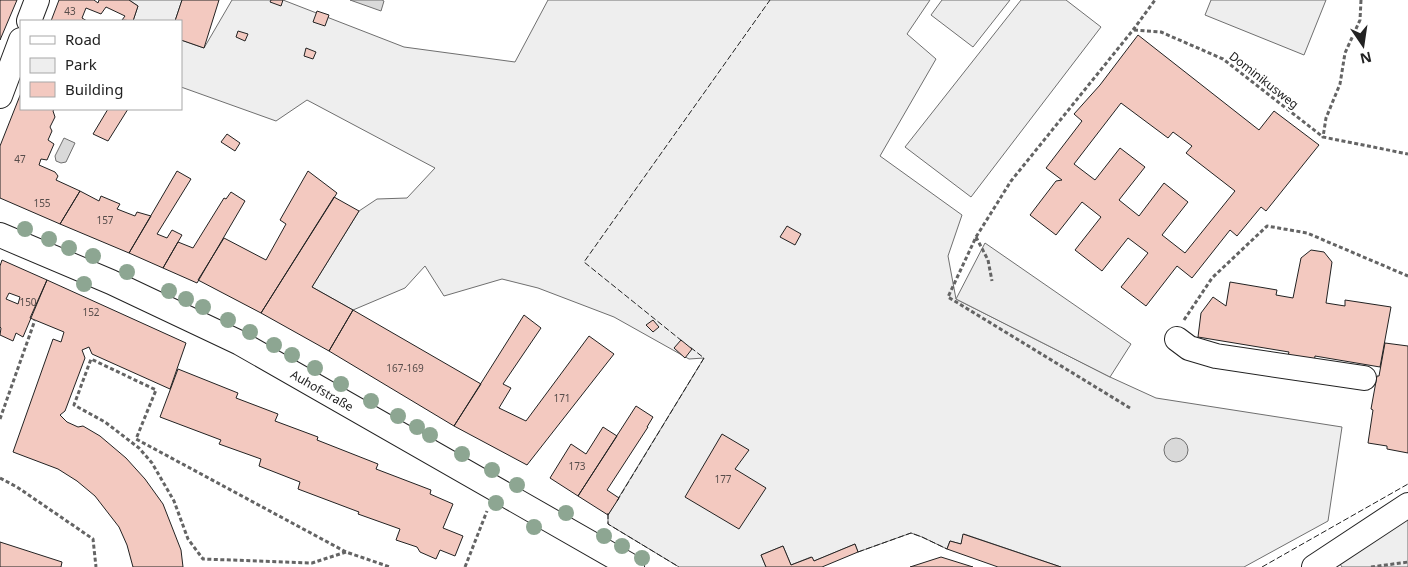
<svg xmlns="http://www.w3.org/2000/svg" width="1408" height="567" font-family="'Noto Sans',sans-serif">
<style>
.green{fill:#eee;stroke:#6f6f6f}
.parking{fill:#ededed;stroke:#6f6f6f}
.water{fill:#d9d9d9;stroke:#6f6f6f}
.building{fill:#f3c9c0;stroke:#222;fill-rule:evenodd}
.lines{fill:none;stroke-linecap:round;stroke-linejoin:round}
.minor-casing{stroke:#222;stroke-width:26}
.path{stroke:#646464;stroke-width:3;stroke-dasharray:4 2.5;stroke-linecap:butt}
.minor{stroke:#fff;stroke-width:24}
.fence{stroke:#222;stroke-width:1;stroke-dasharray:6 2.5;stroke-linecap:butt}
.tree{fill:#8da692}
.labels{text-anchor:middle;dominant-baseline:central;stroke-width:4;stroke-linejoin:round;paint-order:stroke}
.number-label{font-size:10px;fill:#564c4a}
.street-label{font-size:12px;fill:#222;stroke:#fff}
</style>
<rect width="100%" height="100%" fill="#fff"/>
<!-- green -->
<path class="green" d="M129 0H182L175 21H133L138 6Z
M232 0H283L404 47 515 62 548 0H930L907 34 936 59 880 156 962 215 948 256 956 299 1110 377 1156 398 1342 427 1328 521 1244 567H1061L964 534 961 544 950 541 947 549 922 537 911 533 858 552 855 544 814 561 811 557 791 565 783 546 761 555 766 567H679L608 524V515L704 358 689 359 614 317 538 288 502 279 444 296 425 266 405 288 353 310 312 287 359 211 377 199 407 198 435 168 307 100 276 121 181 87V40L204 48Z
M942 0H1010L973 47 931 15Z
M1021 0H1066L1101 27 971 197 905 147Z
M1211 0H1326L1304 55 1205 15Z
M1408 516V567H1342L1338 561Z"/>
<!-- parking -->
<path class="parking" d="M985 243 1131 344 1110 377 956 299Z"/>
<!-- water -->
<path class="water" d="M350 0H382L384 1 381 11Z
M64 138 75 143 66 162 61 163 56 161 55 156Z
M1164 450a12 12 0 1 1 24 0a12 12 0 1 1-24 0Z"/>
<!-- building -->
<path class="building" d="M0 0H17L0 40Z
M59 0H94L98 3 99 0H129L138 6 133 21 122 20 125 16 106 7 101 14 86 8 82 18 87 21H51Z
M182 0H219L204 48 181 40V21H175Z
M271 0H283L281 6 270 2Z
M317 11 329 15 325 26 313 22Z
M238 31 248 34 245 41 236 37Z
M1138 35 1259 130 1274 111 1319 145 1266 211 1261 207 1237 236 1230 230 1192 278 1177 266 1146 306 1121 287 1148 253 1128 238 1102 271 1075 250 1101 217 1082 202 1056 235 1030 215 1056 181 1062 180 1046 168 1082 121 1074 114 1100 85ZM1121 103 1168 138 1173 132 1192 146 1186 153 1235 191 1185 253 1162 235 1188 202 1164 183 1139 216 1119 200 1145 167 1120 148 1095 180 1074 164Z
M306 48 316 52 313 59 304 56Z
M21 93V109H54L53 111 55 117 50 127 52 131 48 140 54 144 47 160 41 159 39 165 55 172 58 176 56 180 80 191 60 224 0 198V146Z
M106 109H128L108 141 93 134 108 109Z
M227 134 240 143 235 151 221 142Z
M177 171 191 179 157 234 167 238 172 230 182 235 163 268 129 253Z
M308 171 337 193 261 313 198 280 224 238 266 260 286 224 280 220Z
M80 191 99 201 101 196 120 204 117 209 135 216 137 212 151 216 129 253 60 224Z
M231 192 245 201 197 283 163 268 178 242 193 248 224 198 226 199Z
M334 197 359 211 312 287 353 310 329 351 261 313Z
M787 226 801 234 795 245 780 237Z
M1311 250 1324 252 1332 262 1326 303 1345 306V300L1391 307 1380 367 1315 356 1314 363 1287 359 1289 352 1198 337 1201 313 1213 297 1226 306 1230 282 1277 290 1276 295 1293 298 1301 258Z
M2 260 47 280 23 337 16 333 13 341 0 335 1 328 0 327V266ZM9 293 20 297 18 304 6 299Z
M47 280 186 343 170 389 92 354 89 347 82 350 85 358 65 411 60 415 67 422 78 427 83 426 100 436 126 458 145 479 163 504 181 550 183 567H133L127 545 119 527 95 496 77 481 58 469 13 452 53 339 61 342 64 332 30 318Z
M353 310 481 384 454 426 329 351Z
M524 315 541 328 503 384 511 388 499 408 526 421 589 336 614 354 527 465 454 426Z
M653 320 659 327 653 332 646 325Z
M681 340 692 349 685 358 674 348Z
M1385 343 1408 346V453L1387 449V446L1368 443 1373 410 1371 409 1377 376H1379Z
M178 369 238 393 236 398 278 414 275 421 318 437 317 440 378 464 376 469 431 490 430 494 453 504 443 528 463 536 455 556 440 550 436 559 420 552 417 547 396 540 400 529 358 514 359 512 298 489 300 482 259 466 261 459 219 444 221 440 160 417Z
M636 406 653 417 647 427H648L607 490 619 498 608 515 578 496Z
M603 427 617 436 578 496 550 478 571 444 586 454Z
M722 434 749 450 735 469 766 488 739 529 685 497Z
M963 534 1061 567H998L947 549 950 541 961 544Z
M0 542 62 562 61 567H0Z
M855 544 858 552 822 567H766L761 555 783 546 791 565 812 557 814 561Z
M941 557 973 567H910Z"/>
<g class="lines">
<!-- minor casing -->
<g class="minor-casing">
<g id="minor">
<path d="M29 21 37 0"/>
<path d="M0 96 21 40"/>
<path id="s1" d="M0 235 111 282 240 343 632 567"/>
<path d="M1177 339 1189 348 1216 356 1364 378"/>
<path d="M1314 567 1408 505"/>
</g>
</g>
<!-- path -->
<path class="path" d="M1361 0 1360 20 1345 53 1340 84 1326 118 1323 137 1408 154
M1134 30 1161 32 1223 59 1323 137
M976 237 988 260 992 281
M1184 320 1212 278 1267 226 1307 233 1408 276
M1130 408 948 297 976 237 1011 181 1133 30 1155 0
M0 419 35 320
M0 478 17 487 93 539 96 567
M346 552 312 563 203 559 188 539 174 501 152 463 139 448 105 422 74 405 91 359 156 390 136 439 346 552 390 567
M465 567 487 511
M1371 567 1408 562"/>
<!-- minor -->
<use href="#minor" class="minor"/>
<!-- fence -->
<path class="fence" d="M682 341 584 262 770 0
M617 501 704 358 690 347
M608 513V524L679 567
M858 552 911 533 922 537 947 549
M1262 567 1408 484"/>
</g>
<!-- trees -->
<g class="tree">
<circle cx="25" cy="229" r="8"/>
<circle cx="49" cy="239" r="8"/>
<circle cx="69" cy="248" r="8"/>
<circle cx="93" cy="256" r="8"/>
<circle cx="127" cy="272" r="8"/>
<circle cx="84" cy="284" r="8"/>
<circle cx="169" cy="291" r="8"/>
<circle cx="186" cy="299" r="8"/>
<circle cx="203" cy="307" r="8"/>
<circle cx="228" cy="320" r="8"/>
<circle cx="250" cy="332" r="8"/>
<circle cx="274" cy="345" r="8"/>
<circle cx="292" cy="355" r="8"/>
<circle cx="315" cy="368" r="8"/>
<circle cx="341" cy="384" r="8"/>
<circle cx="371" cy="401" r="8"/>
<circle cx="398" cy="416" r="8"/>
<circle cx="417" cy="427" r="8"/>
<circle cx="430" cy="435" r="8"/>
<circle cx="462" cy="454" r="8"/>
<circle cx="492" cy="470" r="8"/>
<circle cx="517" cy="485" r="8"/>
<circle cx="496" cy="503" r="8"/>
<circle cx="566" cy="513" r="8"/>
<circle cx="534" cy="527" r="8"/>
<circle cx="604" cy="536" r="8"/>
<circle cx="622" cy="546" r="8"/>
<circle cx="642" cy="558" r="8"/>
</g>
<g class="labels">
<!-- number labels -->
<g class="number-label">
<text x="70" y="11">43</text>
<text x="20" y="159">47</text>
<text x="42" y="203">155</text>
<text x="105" y="220">157</text>
<text x="28" y="302">150</text>
<text x="91" y="312">152</text>
<text x="405" y="368">167-169</text>
<text x="562" y="398">171</text>
<text x="577" y="466">173</text>
<text x="723" y="479">177</text>
</g>
<!-- street labels -->
<g class="street-label">
<text transform="translate(1264 80) rotate(38)">Dominikusweg</text>
<text stroke="none"><textPath href="#s1" startOffset="358">Auhofstraße</textPath></text>
</g>
</g>
<!-- legend -->
<rect x="20" y="20" width="162" height="90" fill="#ffffff" stroke="#a7a7a7"/>
<rect x="30" y="36" width="25" height="8" fill="#ffffff" stroke="#a7a7a7"/>
<text x="65" y="45" font-size="15" fill="#222222">Road</text>
<rect x="30" y="58" width="25" height="15" fill="#eeeeee" stroke="#a7a7a7"/>
<text x="65" y="70" font-size="15" fill="#222222">Park</text>
<rect x="30" y="82" width="25" height="15" fill="#f3c9c0" stroke="#a7a7a7"/>
<text x="65" y="95" font-size="15" fill="#222222">Building</text>
<!-- north arrow -->
<g transform="translate(1363 45) rotate(167)" stroke="#ffffff" stroke-width="4" paint-order="stroke">
<path d="M0-4L9 19L0 12L-9 19Z" fill="#222222"/>
<text y="-8" font-size="14" font-weight="bold" text-anchor="middle" fill="#222222">N</text>
</g>
</svg>
